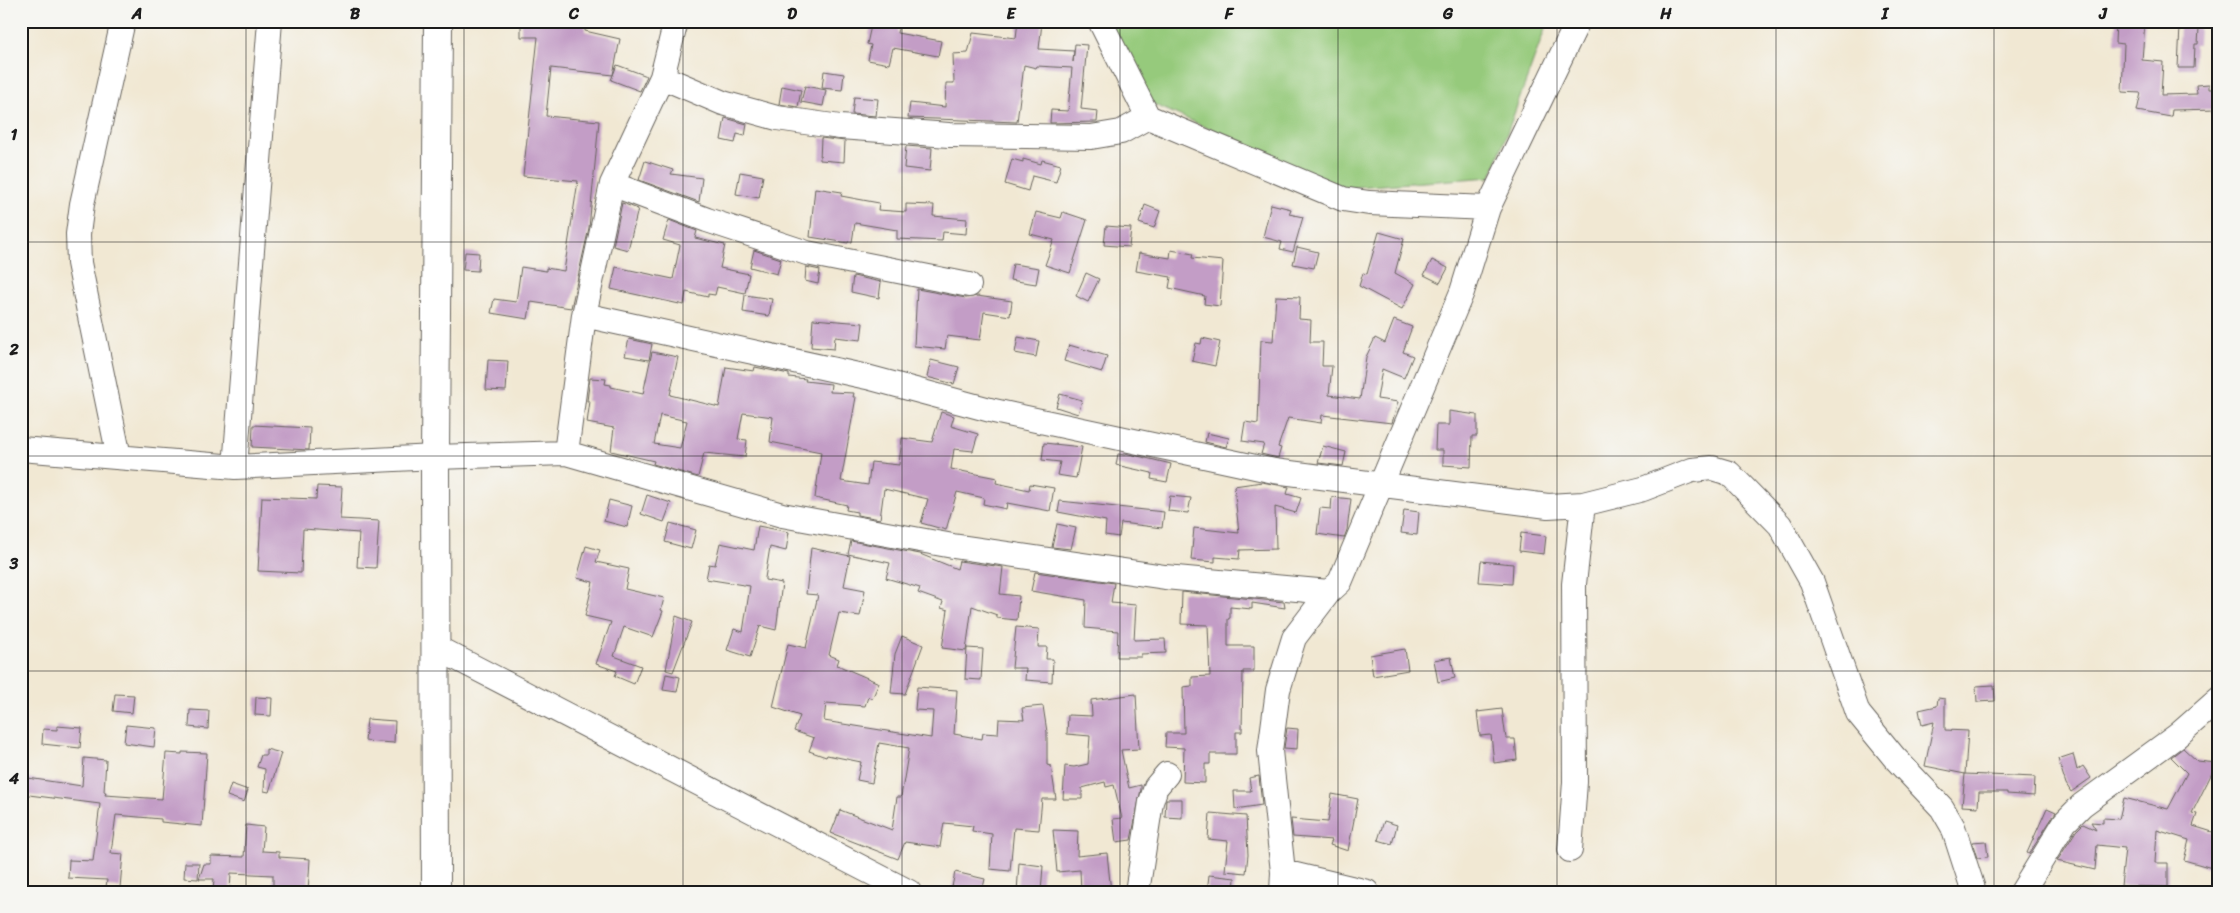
<svg xmlns="http://www.w3.org/2000/svg" width="2240" height="913" font-family="Sriracha,sans-serif">
<style>
.green{fill:#96ca7b;stroke:#59734c}
.building{fill:#c39dc6;fill-rule:evenodd}
.lines{fill:none;stroke-linecap:round;stroke-linejoin:round}
.minor-casing{stroke:#67635c;stroke-width:26}
.major-casing{stroke:#67635c;stroke-width:30}
.minor{stroke:#fff;stroke-width:24}
.major{stroke:#fff;stroke-width:28}
.grid{fill:none;stroke:#1c1c1c;stroke-width:1;stroke-opacity:0.55}
.neatline{fill:none;stroke:#1c1c1c;stroke-width:2}
.grid-label{font-size:16px;text-anchor:middle;font-weight:bold;fill:#1c1c1c}
</style>
<rect width="100%" height="100%" fill="#f6f6f2"/>
<filter id="ink" filterUnits="userSpaceOnUse"><feTurbulence type="fractalNoise" baseFrequency=".02" numOctaves="2"/><feDisplacementMap in="SourceGraphic" scale="10" xChannelSelector="R" yChannelSelector="G"/><feConvolveMatrix kernelMatrix="1 2 1 2 8 2 1 2 1" color-interpolation-filters="sRGB"/></filter>
<filter id="wash" filterUnits="userSpaceOnUse"><feTurbulence type="fractalNoise" baseFrequency=".0096" numOctaves="4" result="noise"/><feDisplacementMap in="SourceGraphic" scale="20" xChannelSelector="R" yChannelSelector="G"/><feGaussianBlur stdDeviation="1.12" result="paint"/><feColorMatrix in="noise" values="0 0 0 0 0 0 0 0 0 0 0 0 0 0 0 0 0 1.4 0 .05"/><feComposite in="paint" operator="in"/></filter>
<g filter="url(#wash)">
<rect width="100%" height="100%" fill="#f1e8d3"/>
<!-- green -->
<path class="green" d="M1107 21H1548L1491 177 1343 188 1153 104Z"/>
<g id="blocks">
<!-- building -->
<path class="building" d="M521 21H585V31L620 39 613 75 551 68 546 116 599 121 589 228 571 308 531 302 528 319 491 313 494 299 516 302 521 267 546 271V268L564 271 578 181 523 176 538 37H521Z
M872 21 899 24 897 33 941 41 938 56 893 48 889 64 868 60 871 45 867 44Z
M1018 21 1042 23 1039 49 1074 51 1073 62 1075 44 1087 45 1081 109 1098 111 1097 122 1050 123 1051 110 1068 111 1072 68 1037 66 1036 68 1024 65 1017 122 908 118 910 103 945 107 946 83H954L953 54 968 53 973 33 1016 38Z
M2116 21H2145L2142 60 2163 62 2161 95 2197 94 2196 85 2209 84V89H2218L2219 109 2172 110 2171 117 2137 111 2141 93 2122 92 2124 44 2115 43Z
M2180 26 2199 28 2198 44H2195L2194 68H2178Z
M617 65 647 76 640 91 611 80Z
M824 71 844 74 842 90 822 88Z
M782 86 801 90 798 107 779 104Z
M805 86 826 90 823 106 801 102Z
M854 97 878 99 876 116 852 114Z
M725 118 747 124 745 136 737 134 735 143 721 140Z
M821 138 845 141 844 162 820 160Z
M906 146 932 148 930 171 904 168Z
M1012 159 1023 162V159L1041 164 1042 160 1061 165 1056 182 1032 176 1028 191 1005 184Z
M645 161 673 170 671 174 702 178 699 202 639 180Z
M740 172 763 176 759 198 736 194Z
M815 188 842 192 841 196 879 203 878 210 906 212V204L934 205 933 216 967 219 966 234 943 232 942 241 897 239V230L855 223 852 242H848V243L810 237Z
M622 203 638 209 628 250 613 246Z
M1271 204 1291 209 1289 214 1303 217 1293 252 1280 249 1282 242 1263 237Z
M1145 205 1160 211 1154 228 1139 223Z
M1036 212 1061 218 1063 212 1087 220 1070 273 1045 265 1054 240 1030 234Z
M669 220 697 231 695 238 725 245 720 268 749 274 745 293 717 287 715 295 708 294V297L686 292 684 305 611 289 616 267 673 279 680 245 663 240Z
M1106 226 1131 228 1129 247 1104 245Z
M1379 232 1404 239 1395 273 1415 284 1402 309 1359 286 1363 273 1367 274Z
M1297 247 1318 252 1314 268 1293 264Z
M754 250 781 259 777 274 750 267Z
M1171 250 1193 254 1192 258 1223 261 1220 306 1204 304 1205 296 1169 288 1171 277 1136 271 1139 253 1170 258Z
M465 252 479 253 478 271 463 270Z
M1432 260 1448 268 1440 283 1424 275Z
M1013 264 1039 268 1036 284 1010 280Z
M806 267 820 270 818 284 805 281Z
M1086 273 1099 279 1088 302 1076 296Z
M853 276 881 282 879 298 851 292Z
M917 289 966 298 977 296 1012 301 1010 316 984 312 980 340 947 336 945 349 914 346Z
M745 295 772 299 769 316 743 312Z
M1276 296 1300 297 1299 319 1311 320 1310 342H1323L1322 366H1332L1329 395 1360 399 1366 357 1375 338 1385 343 1394 320 1412 327 1403 352 1413 356 1404 378 1382 369 1377 399 1398 402 1392 423 1322 415 1321 423 1288 418 1278 447 1281 448 1278 458 1261 454 1264 444 1242 441 1245 422 1258 424 1261 340 1273 341Z
M813 319 863 323 861 340 835 337 834 349 811 347Z
M1018 337 1039 341 1036 357 1015 353Z
M1202 338 1220 342 1215 366 1192 361 1196 343 1201 344Z
M629 339 652 344 649 360 625 356Z
M1069 345 1107 356 1102 372 1064 361Z
M652 352 678 357 670 395 719 407 726 367 754 371 755 367 789 374V377L806 379 805 381 831 384 830 392 854 393 853 397H856L841 481 868 485 871 462 899 465 902 438 932 442 941 412 954 416 951 426 978 434 973 451 954 449 951 469 997 478 996 483 1029 490 1030 484 1054 488 1050 511 1007 503 1006 509 983 504 984 498 957 492 946 530 921 523 928 499 884 489 880 519 857 515V512L846 510 847 505 815 498 821 452 770 442 773 417 743 413 738 439 747 440 745 457 704 453 698 477 653 464 654 461 611 451 614 428 587 423 590 401H587L590 378 606 379 605 384 611 385V387L643 394ZM660 415 687 421 680 448 654 444Z
M488 360 508 361 506 391 486 390Z
M931 360 959 367 954 384 927 377Z
M1060 394 1082 400 1078 414 1056 407Z
M1449 411 1477 415V436H1472L1471 467 1443 465V450H1435L1436 425H1449Z
M253 425 310 428 309 450 252 447Z
M1207 433 1229 438 1226 447 1205 442Z
M1044 443 1082 447 1076 478 1057 475 1060 462 1042 460Z
M1323 446 1346 452 1343 466 1318 463Z
M1125 453 1171 464 1167 482 1151 479 1152 473 1116 465 1118 454 1125 455Z
M1262 482 1289 487 1287 494 1301 498 1296 513 1275 507 1276 549 1240 550 1239 559 1215 557V562L1191 560 1194 528 1239 533 1234 486Z
M317 486 342 487 340 519 379 521 376 568 357 567 359 533 303 529 301 573 258 571 262 497 316 499Z
M647 495 671 503 664 522 641 514Z
M1170 496 1191 498 1188 513 1168 511Z
M1332 497 1351 499 1347 530 1344 538 1317 534 1320 508 1331 509Z
M609 500 632 506 627 527 604 521Z
M1060 501 1164 512 1162 528 1121 523 1119 537 1105 535 1106 521 1058 512Z
M1404 510 1419 512 1417 535 1401 533Z
M670 523 696 530 691 549 665 542Z
M1057 524 1076 528 1071 549 1052 547Z
M758 526 789 532 786 551 770 547 765 578V580L782 583 776 630 760 626 750 657 727 650 734 629 743 632 750 586 706 579 709 564 715 565 720 543 754 550Z
M1521 533 1546 536 1544 554 1519 551Z
M851 541 920 554 957 569 959 561 1003 567 1000 594 1019 596 1017 620 997 618V615L972 606 966 651 942 648 948 610 941 608 943 602 918 593 920 588 886 578 890 563 848 554Z
M586 546 600 550 596 562 629 569 625 589 664 598 661 610 663 611 653 637 624 627 614 656 641 666 634 684 615 676 617 671 596 664 611 622 585 616 593 582 577 578Z
M811 548 850 556 844 586 865 590 860 616 839 613 829 655 839 659 837 665 879 683 872 699 868 697 865 706 826 703 824 721 931 738 933 711 915 710 917 687 957 690 954 734 982 739 983 733 998 734 999 719 1024 720 1022 708 1043 706 1047 732V765L1051 766 1056 799H1042L1039 830 1014 828 1010 871 990 869 992 834 972 831 973 826 944 823 940 847 905 842 898 859 831 833 840 810 892 830 897 797H901L909 748 879 743 872 783 857 780 861 762 827 755 826 757 809 751 814 738 794 731 800 716 773 707 788 644 806 648 818 595 806 594Z
M1481 561 1513 564 1512 584 1479 582Z
M1035 572 1114 583 1111 603 1136 605 1134 640 1165 639 1166 653 1141 654V657H1117L1118 631 1085 628 1086 600 1031 591Z
M1182 592 1284 602 1285 608 1252 603V609L1230 607V618L1228 619V646H1254V671H1243L1242 732H1236V754H1210V764H1205V783L1183 782 1184 748 1165 747 1166 733H1184L1183 687 1192 686V677L1210 676 1208 625 1181 624Z
M676 616 692 622 673 672 666 670Z
M1016 627 1039 629 1038 647H1047L1046 659H1053L1052 682 1025 680 1026 668H1012Z
M902 636 923 645 905 694 891 693 895 654Z
M967 648 983 649 981 680 965 679Z
M1405 649 1408 670 1373 676 1370 655Z
M1451 657 1455 678 1438 682 1434 660Z
M666 674 680 677 677 692 663 690Z
M1994 685 1995 701 1977 702 1976 686Z
M115 694 134 695 132 713 113 711Z
M1136 694 1139 749 1121 750 1129 788 1141 785V789L1131 840 1116 842 1113 819 1122 818 1114 785 1106 787 1105 782 1082 788V799H1063L1065 766 1074 767 1088 764 1090 736 1067 734 1068 715 1092 716 1091 700Z
M256 697 272 698 271 716 255 715Z
M1938 698 1945 699V730L1968 731 1965 774 2035 777 2034 796 2007 794V792H1979L1978 807 1962 806 1965 774 1925 766 1934 722 1922 725 1919 710 1937 706Z
M1502 709 1506 739H1515L1517 760 1494 763 1491 735 1480 736 1477 712Z
M190 710 209 711 208 729 189 727Z
M367 719 395 721 394 743 365 741Z
M126 725 156 728 154 747 124 743Z
M57 726 82 728 80 748 42 744 43 729 57 730Z
M1287 728 1298 729 1297 749 1284 748Z
M2183 748 2197 761 2217 763 2192 813 2197 814 2193 826 2219 834V870L2184 860 2189 840 2157 830 2155 863H2168V887L2121 886 2125 848 2097 845 2095 870 2057 861 2076 831 2083 824 2096 830 2091 822 2103 823V818L2119 819 2124 798 2168 809 2187 773 2171 757Z
M266 749 281 753 269 792 264 791 265 769 257 767 261 755H266Z
M182 752 207 753 202 826 161 822V819L116 815 111 853 123 854 120 888 106 887 107 880 68 878 69 860 93 861 100 804 21 794V777L82 786 84 758 106 760 104 792H106L105 795 162 799 166 753 182 754Z
M2073 754 2077 770 2083 766 2091 778 2071 792 2066 784 2058 759Z
M1259 776 1262 805 1235 809 1234 791H1251L1249 778Z
M231 784 248 790 244 802 227 796Z
M1332 794 1358 799 1348 851 1330 845 1332 840 1293 837 1291 819 1328 822Z
M1166 799H1182V818L1165 817Z
M2047 808 2056 812 2029 854 2027 853Z
M1210 813 1246 816 1248 855 1246 873 1225 871 1228 841 1208 839Z
M1384 821 1397 825 1392 844 1378 840Z
M246 825 264 827 262 851 279 852V857L310 859 308 892H273V875L231 873 230 892H213L214 879H199L204 864H211V856L244 857Z
M1053 830 1078 831 1077 856 1107 853 1111 892H1081L1080 870 1057 872Z
M1986 841 1988 857 1977 858 1972 842Z
M185 863H199L198 879 184 878Z
M1019 863 1043 866 1041 892H1017Z
M955 872 985 879 982 892H951Z
M1209 875 1235 878 1234 892H1207Z"/>
</g>
</g>
<g filter="url(#ink)">
<use href="#blocks" fill-opacity="0" stroke="#67635c" stroke-width="1"/>
<g class="lines">
<!-- minor casing -->
<g class="minor-casing">
<path id="minor" d="M1100 21 1148 117 1343 199 1369 203 1488 208
M662 77 723 103 777 118 840 127 949 135 1091 137 1121 132 1148 117
M612 184 707 220 807 253 969 285
M584 315 867 377 994 411 1274 471 1548 506 1583 504 1643 489 1692 470 1712 468 1729 473 1780 525 1812 582 1858 713 1894 757 1942 808 1953 827 1974 892
M21 449 235 467 435 457 566 453 782 515 953 546 1165 577 1329 592 1340 582 1462 292 1488 208 1578 21
M566 453 584 315 612 184 662 77 676 21
M119 457 79 263 78 234 82 204 123 21
M235 467 270 21
M437 648 909 892
M1570 850 1575 782 1574 584 1583 504
M1283 872 1367 892
M1137 892 1151 802 1156 787 1167 774
M1282 892 1283 872 1270 751 1278 690 1294 638 1329 592
M2022 892 2065 822 2082 805 2178 735 2219 699"/>
</g>
<!-- major casing -->
<g class="major-casing">
<path id="major" d="M436 892 435 457 438 21"/>
</g>
<!-- minor -->
<use href="#minor" class="minor"/>
<!-- major -->
<use href="#major" class="major"/>
</g>
</g>
<!-- grid -->
<path class="grid" d="M246 21V892M464 21V892M683 21V892M902 21V892M1120 21V892M1338 21V892M1557 21V892M1776 21V892M1994 21V892M21 242H2219M21 456H2219M21 671H2219"/>
<!-- margin -->
<rect width="2240" height="913" fill="none" stroke="#f6f6f2" stroke-width="55"/>
<rect x="28" y="28" width="2184" height="858" class="neatline"/>
<g class="grid-label">
<text x="137" y="19">A</text>
<text x="355" y="19">B</text>
<text x="574" y="19">C</text>
<text x="792" y="19">D</text>
<text x="1011" y="19">E</text>
<text x="1229" y="19">F</text>
<text x="1448" y="19">G</text>
<text x="1666" y="19">H</text>
<text x="1885" y="19">I</text>
<text x="2103" y="19">J</text>
<text x="14" y="140">1</text>
<text x="14" y="355">2</text>
<text x="14" y="569">3</text>
<text x="14" y="784">4</text>
</g>
</svg>
